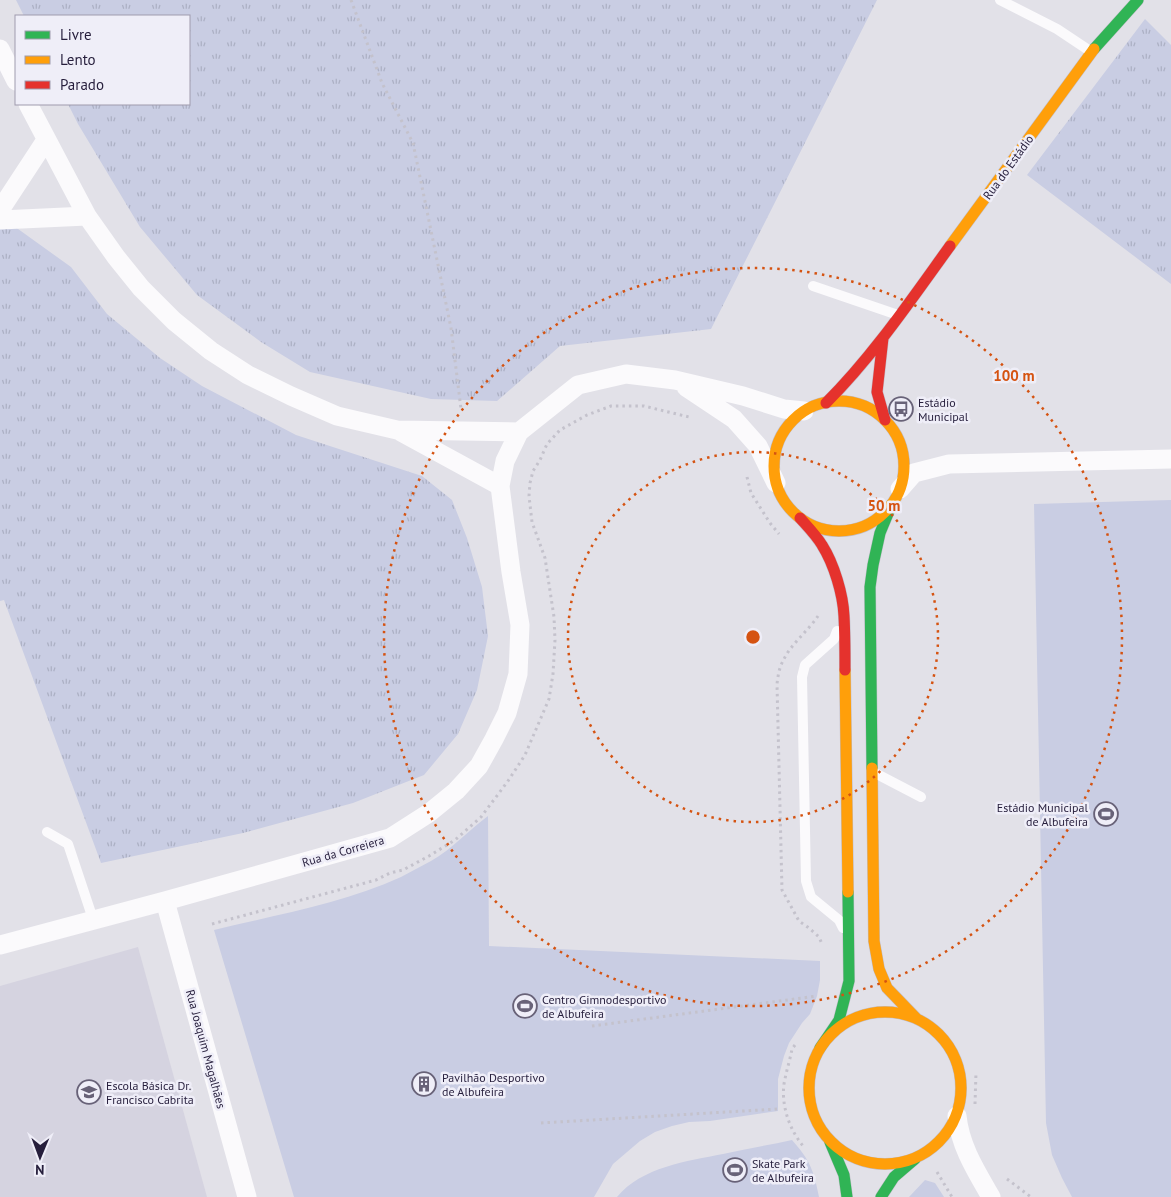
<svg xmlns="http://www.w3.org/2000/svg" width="1171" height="1197" font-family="'PT Sans',sans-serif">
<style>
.built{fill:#d5d3e0}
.grass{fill:url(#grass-tufts)}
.park{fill:#c9cde3}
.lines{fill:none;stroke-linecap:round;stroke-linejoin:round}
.fast-casing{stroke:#c0bdc8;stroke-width:12}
.slow-casing{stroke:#c0bdc8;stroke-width:12}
.jam-casing{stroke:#c0bdc8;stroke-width:12}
.path{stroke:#c4c2cc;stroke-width:3;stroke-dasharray:2.5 4;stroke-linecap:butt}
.lane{stroke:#fbfafc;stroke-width:10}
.street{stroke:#fbfafc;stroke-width:19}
.fast{stroke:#30b455;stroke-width:11}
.slow{stroke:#ff9f0a;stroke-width:11}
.jam{stroke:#e5322d;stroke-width:11}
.ring{fill:none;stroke:#d55311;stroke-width:2.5;stroke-dasharray:2.5 5}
.labels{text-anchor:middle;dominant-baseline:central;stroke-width:5;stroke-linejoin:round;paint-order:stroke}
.street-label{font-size:12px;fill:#261e3c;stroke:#efeef8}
.poi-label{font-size:12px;fill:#261e3c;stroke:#efeef8;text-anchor:start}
.centre{fill:#d55311;stroke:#efeef8;stroke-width:2.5}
.ring-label{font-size:15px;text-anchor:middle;font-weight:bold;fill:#d55311;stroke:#efeef8;stroke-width:5;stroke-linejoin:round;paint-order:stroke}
</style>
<defs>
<pattern id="grass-tufts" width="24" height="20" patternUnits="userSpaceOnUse" patternTransform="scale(1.25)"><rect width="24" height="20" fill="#c9cde3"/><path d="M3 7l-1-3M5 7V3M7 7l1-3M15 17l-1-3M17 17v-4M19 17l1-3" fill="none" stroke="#acb0c4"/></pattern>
</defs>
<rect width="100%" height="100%" fill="#e2e1e8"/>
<!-- built -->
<path class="built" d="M138 947 207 1197H0V986Z"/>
<!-- grass -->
<path class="grass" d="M16 0H877L711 329 560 346 497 401 431 399 310 372 261 342 197 295 140 227 78 124 68 104H189V16H24Z
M1145 19 1171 45V284L1027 175Z
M0 216 71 267 107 314 160 358 202 386 296 435 422 476 452 500 467 538 482 587 488 636 477 690 458 734 424 775 353 803 243 833 101 863 4 600 0 601Z"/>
<!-- park -->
<path class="park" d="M1171 500V1197H1072L1062 1178 1052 1155 1046 1123 1034 504Z
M488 816 489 946 820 961V980L817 996 810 1014 802 1023 789 1043 784 1056 778 1079V1111L710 1121 689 1122 672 1126 655 1132 640 1141 613 1164 594 1197H294L214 930C275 915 345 903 401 877 411 872 421 866 431 861 452 849 469 830 488 816Z
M792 1140C810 1160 814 1171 819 1197H617C642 1167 687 1161 723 1154 746 1149 769 1145 792 1140Z
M925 1180 935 1183 944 1197H909Z"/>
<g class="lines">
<!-- fast casing -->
<g class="fast-casing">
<path id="fast" d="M1094 49 1138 0
M872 768 870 587 873 565 880 533 892 504
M820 1048 839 1020 849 981 848 892
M830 1142 844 1175 847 1197
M881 1197 894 1177 915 1159"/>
</g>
<!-- slow casing -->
<g class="slow-casing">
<path id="slow" d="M950 246 1094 49
M774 466a65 65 0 1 1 130 0a65 65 0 1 1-130 0Z
M845 670 848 892
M872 768 874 941 879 969 887 988 917 1019
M809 1088a76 76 0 1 1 152 0a76 76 0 1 1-152 0Z"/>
</g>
<!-- jam casing -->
<g class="jam-casing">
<path id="jam" d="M883 338 877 392 885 420
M826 403C873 356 911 300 950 246
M800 518C808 527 816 535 822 545 834 564 843 594 844 616 845 634 845 652 845 670"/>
</g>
<!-- path -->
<path class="path" d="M351 0 382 83 413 143 451 328 461 409
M747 477 751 493 770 523 779 534
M818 616C808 631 790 645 783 661 779 668 778 676 777 684L782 890 799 921 809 928 819 937 822 944
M212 924 376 880 390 873 403 870 429 856 455 840 481 817 508 781 525 755 549 699 553 674 555 640 554 617 545 558 532 522 529 496 530 483 533 471 540 460 547 444 560 430 587 415 611 406H644L689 417
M592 1026 817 996
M795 1045 792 1049C790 1060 786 1072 784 1084 781 1106 790 1131 804 1147
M975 1104 976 1072
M541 1123 777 1109
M937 1172 952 1197
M1007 1179 1031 1197"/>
<!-- lane -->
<path class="lane" d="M1000 0 1057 29 1090 51
M813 286 898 315
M837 631 834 639 805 665 802 677 806 881 811 897 839 920 843 928
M873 772 921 797
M47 832 68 844 93 919"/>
<!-- street -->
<path class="street" d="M0 49 16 81
M28 104 87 216 116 257 141 288 174 321 211 351 248 375 291 396 337 416 397 430 519 432
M0 210 46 140
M0 220 87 216
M686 387 734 419 758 446 776 483
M401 432 500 486
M900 489 914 473 949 464 1171 459
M165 901 247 1197
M0 945 165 901 390 838 429 813 456 791 479 766 494 739 507 713 518 674 520 625 511 572 500 486 505 461 519 432 578 385 626 374 675 380 743 396 784 409 804 411
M957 1116C960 1146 976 1171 991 1197"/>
<!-- fast -->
<use href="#fast" class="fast"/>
<!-- slow -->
<use href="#slow" class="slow"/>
<!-- jam -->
<use href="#jam" class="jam"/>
</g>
<!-- distance rings -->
<g class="ring">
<circle cx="753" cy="637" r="185"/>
<circle cx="753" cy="637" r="369"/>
</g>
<!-- icons -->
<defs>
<g id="bus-ring" transform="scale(1.25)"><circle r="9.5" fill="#efeef8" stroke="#686278" stroke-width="1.5"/><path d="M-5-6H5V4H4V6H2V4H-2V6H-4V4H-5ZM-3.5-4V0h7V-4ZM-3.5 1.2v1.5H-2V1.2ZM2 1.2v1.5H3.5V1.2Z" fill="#686278"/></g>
<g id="stadium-ring" transform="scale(1.25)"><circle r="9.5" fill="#efeef8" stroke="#686278" stroke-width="1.5"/><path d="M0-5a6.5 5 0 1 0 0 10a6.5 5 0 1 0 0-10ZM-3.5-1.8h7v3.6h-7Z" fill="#686278"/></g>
<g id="building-ring" transform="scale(1.25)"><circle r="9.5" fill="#efeef8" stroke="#686278" stroke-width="1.5"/><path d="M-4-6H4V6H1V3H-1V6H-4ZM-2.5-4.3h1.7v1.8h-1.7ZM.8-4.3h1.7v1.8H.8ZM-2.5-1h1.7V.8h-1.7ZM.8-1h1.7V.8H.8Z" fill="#686278"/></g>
<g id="school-ring" transform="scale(1.25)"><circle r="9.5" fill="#efeef8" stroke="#686278" stroke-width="1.5"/><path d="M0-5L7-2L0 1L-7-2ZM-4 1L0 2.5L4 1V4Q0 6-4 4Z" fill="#686278"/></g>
</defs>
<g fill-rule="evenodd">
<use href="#bus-ring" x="901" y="409"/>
<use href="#stadium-ring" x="1106" y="814"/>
<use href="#stadium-ring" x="525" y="1006"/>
<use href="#building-ring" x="424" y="1084"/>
<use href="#school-ring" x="89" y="1092"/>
<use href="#stadium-ring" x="735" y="1170"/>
</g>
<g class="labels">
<!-- street labels -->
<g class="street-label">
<text transform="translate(1008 167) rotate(-54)">Rua do Estádio</text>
<text transform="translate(343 851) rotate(-16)">Rua da Correiera</text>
<text transform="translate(206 1049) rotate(75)">Rua Joaquim Magalhães</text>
</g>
<!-- poi labels -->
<g class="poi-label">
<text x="918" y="402">Estádio<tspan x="918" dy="14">Municipal</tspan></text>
<text x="1088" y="807" text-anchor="end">Estádio Municipal<tspan x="1088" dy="14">de Albufeira</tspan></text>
<text x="542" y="999">Centro Gimnodesportivo<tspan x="542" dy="14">de Albufeira</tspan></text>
<text x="442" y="1077">Pavilhão Desportivo<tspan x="442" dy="14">de Albufeira</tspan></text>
<text x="106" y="1085">Escola Básica Dr.<tspan x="106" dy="14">Francisco Cabrita</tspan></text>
<text x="752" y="1163">Skate Park<tspan x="752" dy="14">de Albufeira</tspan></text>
</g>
</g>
<circle cx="753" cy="637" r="8" class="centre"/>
<g class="ring-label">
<text x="1014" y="381">100 m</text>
<text x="884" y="511">50 m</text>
</g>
<!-- legend -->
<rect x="15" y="15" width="175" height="90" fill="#efeef8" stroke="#9f9bad"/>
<rect x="25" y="31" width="25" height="8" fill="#30b455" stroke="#9f9bad"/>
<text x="60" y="40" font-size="15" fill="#261e3c">Livre</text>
<rect x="25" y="56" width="25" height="8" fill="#ff9f0a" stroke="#9f9bad"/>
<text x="60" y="65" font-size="15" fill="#261e3c">Lento</text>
<rect x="25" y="81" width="25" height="8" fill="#e5322d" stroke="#9f9bad"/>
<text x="60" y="90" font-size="15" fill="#261e3c">Parado</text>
<!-- north arrow -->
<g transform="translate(40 1157) rotate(181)" stroke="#efeef8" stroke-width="4" paint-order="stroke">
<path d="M0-4L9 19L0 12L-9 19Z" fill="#261e3c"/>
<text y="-8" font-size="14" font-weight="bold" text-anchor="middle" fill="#261e3c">N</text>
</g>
</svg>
